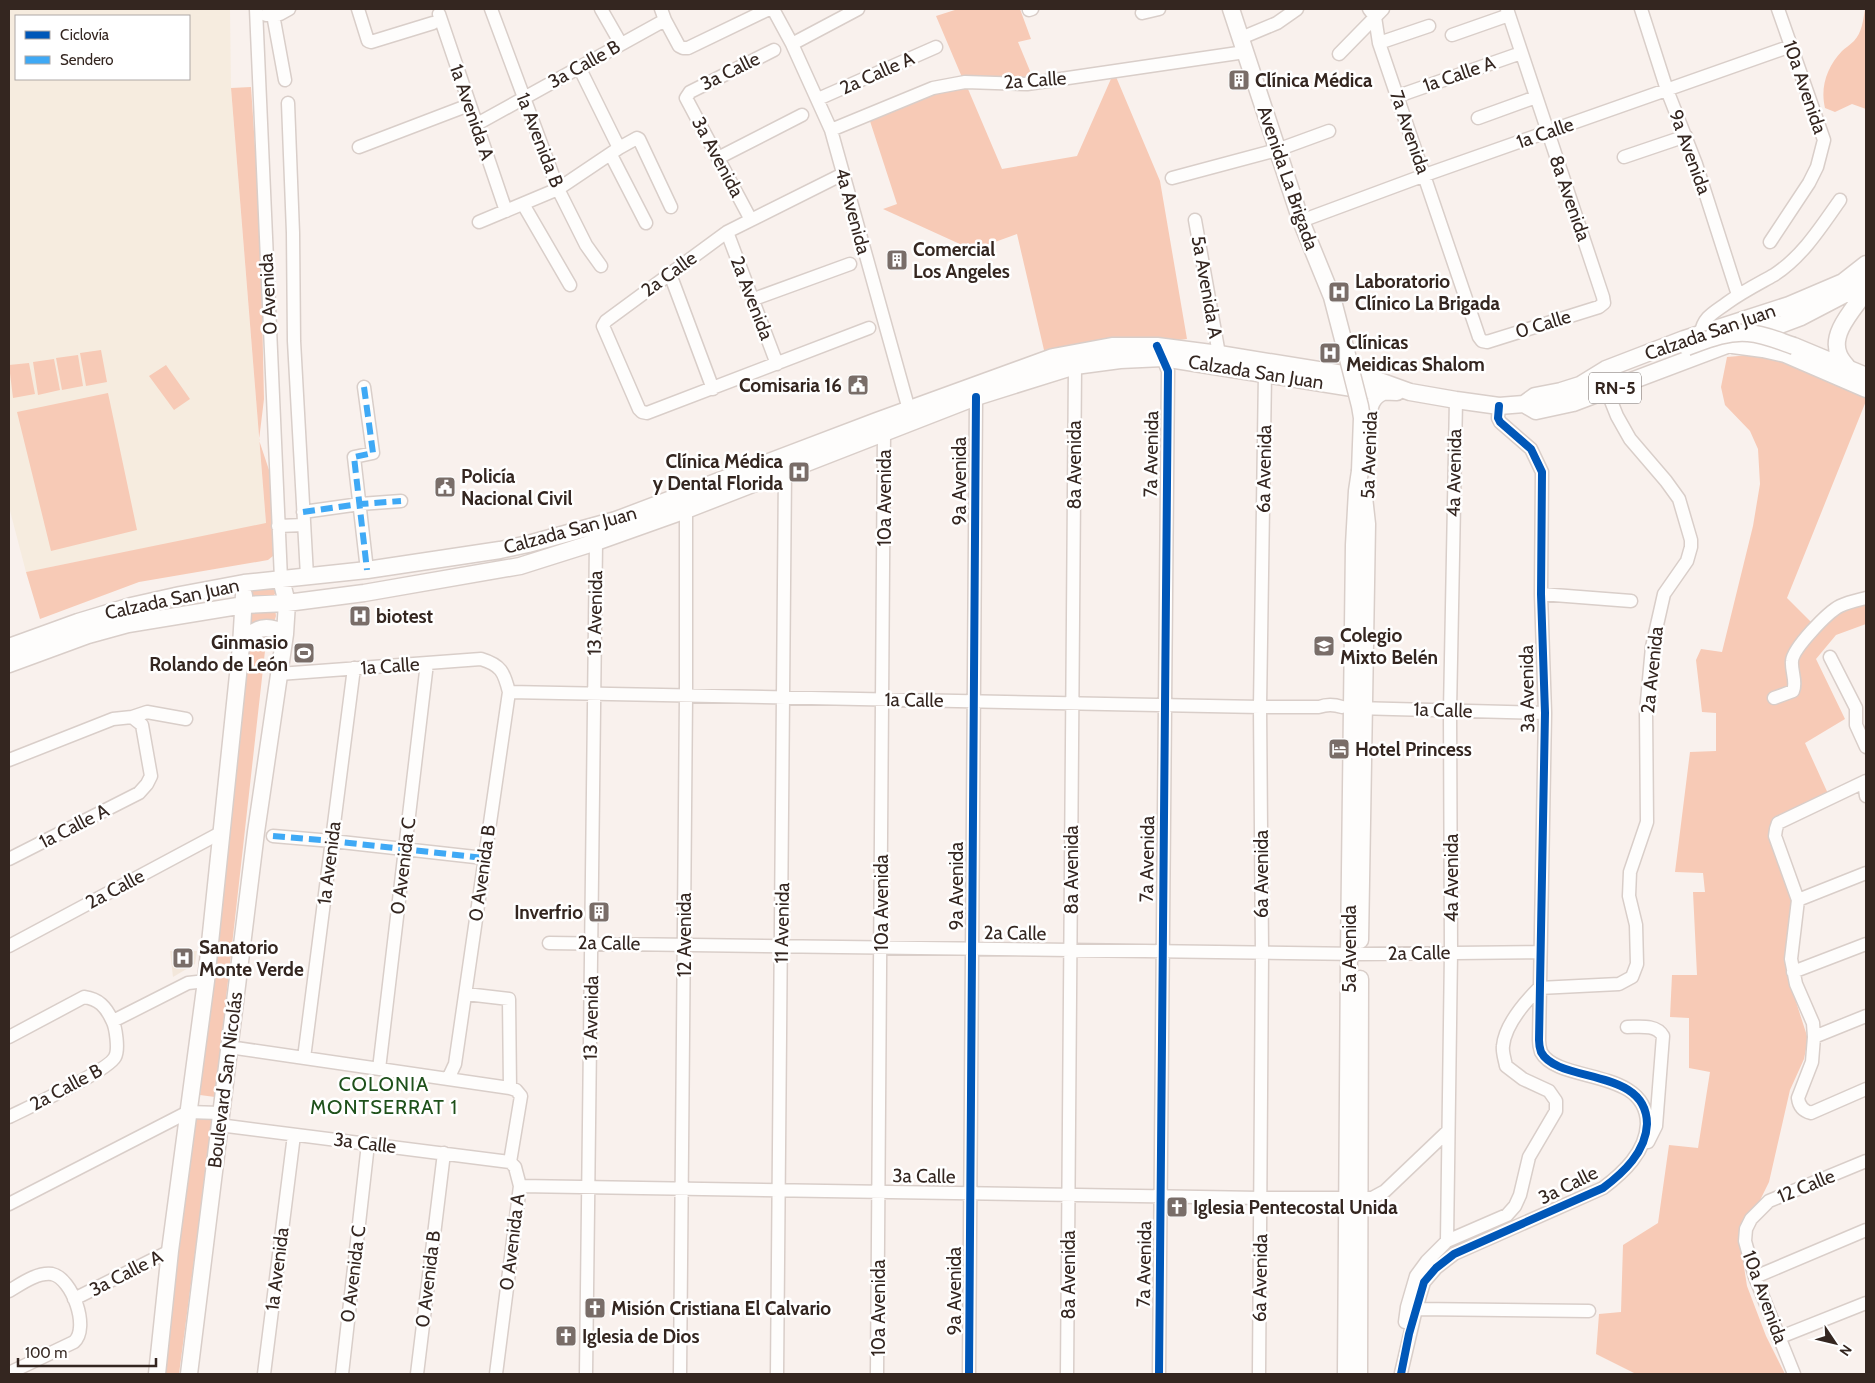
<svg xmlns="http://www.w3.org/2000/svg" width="1875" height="1383" font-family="Cabin,sans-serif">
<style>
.education{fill:#f6ecdf;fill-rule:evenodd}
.medical{fill:#f3e7db}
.green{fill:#f7cab6}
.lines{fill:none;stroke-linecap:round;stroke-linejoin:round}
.minor-casing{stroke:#d9cec9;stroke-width:15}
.major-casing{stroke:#d9cec9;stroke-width:19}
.minor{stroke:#fefdfc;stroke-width:12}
.major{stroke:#fefdfc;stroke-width:16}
.major-bridge-casing{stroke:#d9cec9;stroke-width:19;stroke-linecap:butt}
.major-bridge{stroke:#fefdfc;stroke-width:16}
.quiet{stroke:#3fa9f5;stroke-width:6;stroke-dasharray:12 6;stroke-linecap:butt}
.cycleway-casing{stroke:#fff;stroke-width:11}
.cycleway{stroke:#0057b8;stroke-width:8}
.labels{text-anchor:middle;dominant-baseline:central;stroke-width:5;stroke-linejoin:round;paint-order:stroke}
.shield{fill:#fff;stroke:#716763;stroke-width:1}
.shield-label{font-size:18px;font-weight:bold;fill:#342620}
.street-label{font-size:19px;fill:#342620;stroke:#fff}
.poi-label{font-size:19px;font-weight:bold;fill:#342620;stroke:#fff;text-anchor:start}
.neighbourhood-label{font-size:20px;letter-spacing:1px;fill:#1f511b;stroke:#fff}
</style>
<rect width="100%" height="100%" fill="#f9f1ed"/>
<!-- education -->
<path class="education" d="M9 9H230L231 89 266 524 26 572 9 507ZM16 16H189V79H16Z"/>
<!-- medical -->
<path class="medical" d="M170 951H197L195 964 173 977Z"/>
<!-- green -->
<path class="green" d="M958 9H1020L1031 39 1018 42 1035 83 965 82 1002 169 1077 156 1114 72 1160 181 1187 339 1123 346 1044 350 1017 234 973 250 883 209 897 204 868 115 964 82 936 16Z
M1865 9 1866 109 1852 104 1835 112 1825 108C1820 87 1827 67 1842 51 1845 48 1850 45 1854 41 1862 32 1863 21 1865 9Z
M251 87 260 221 264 399 259 440 270 473 275 549 273 556 268 560 139 582 40 619 26 572 266 523 231 88Z
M101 350 107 382 86 386 80 353Z
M78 355 83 386 62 390 56 358Z
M1750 355 1774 357 1866 396V401L1787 598 1817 628 1849 606 1866 605V624L1836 635 1816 659 1845 719 1805 743 1830 798 1773 828 1792 900 1789 980 1808 1039 1804 1059 1790 1090 1769 1182 1740 1241 1747 1286 1766 1336 1785 1374H1636L1596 1354 1599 1314 1621 1312 1623 1245 1658 1223 1669 1145 1698 1148 1710 1072 1689 1068V1018L1670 1017 1672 975H1697L1693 892H1705L1703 873 1675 872 1690 752 1716 751V713L1702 712 1696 660 1701 649 1722 652 1753 526 1760 484 1758 449 1750 431 1725 405 1721 387 1727 357Z
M54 359 60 390 38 395 33 362Z
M29 363 35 394 13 398 9 365Z
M166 365 190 399 174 410 149 376Z
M108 393 137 530 51 551 17 412Z
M274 584 277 592 273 596 254 597 251 594V590Z
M275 608 276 616 265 651 215 1097 200 1095 244 615Z
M194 1109 214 1110 179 1374H160Z"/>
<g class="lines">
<!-- minor casing -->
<g class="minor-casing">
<path id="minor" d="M256 9 281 579
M272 9 285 80
M358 9 368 41 371 42 433 23
M491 9 558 189 586 245 601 266
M601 9 621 44
M661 9 665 20 679 46 683 48H688L769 9
M773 9 792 44 831 130 911 417
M1369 9 1375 17 1379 43 1479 337 1482 341 1487 342 1599 307 1604 303 1603 297 1507 9
M1641 9 1667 90 1696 164 1738 295
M1029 10 1032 9
M1142 13 1159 9
M439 14 506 211
M266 15 280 14 289 9
M1452 35 1509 15
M1241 38 1277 23 1297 9
M1379 43 1429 26
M792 44 858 9
M1339 54 1383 9
M579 67 619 148
M1398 96 1521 53
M818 99 936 47
M288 103 293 233 294 341 307 576
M1478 118 1536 97
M477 124 665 20
M831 130 933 88 965 82 1027 84 1245 52
M359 147 469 105
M611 155 646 223
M1624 157 1686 136
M718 158 802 115
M843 174 727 232 606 321 603 326 639 409 642 412 647 413 869 328
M1172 178 1277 150 1329 131
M523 204 570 285
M751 220 686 98 690 92 774 50
M1195 220 1219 354
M1301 221 1425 175 1791 46
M479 222 558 189 619 148 637 138 639 139 671 207
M727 232 777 364
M1770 242 1809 183 1817 167 1824 140 1778 9
M670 274 713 389
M754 299 850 264
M1701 333C1703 317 1715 312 1727 303 1742 292 1758 284 1774 275 1802 257 1821 227 1840 200
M364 387 373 453 354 457 367 570
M303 512 360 504 401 501
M278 526 304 525
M1541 594 1631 601
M1830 657 1856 708V725L1866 747
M279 674 481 659C501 665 504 672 509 692L455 1064 448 1079
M509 692 1260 707H1319C1327 704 1333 704 1342 707
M1774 698 1793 691C1797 682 1791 671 1792 661 1793 648 1828 612 1840 606 1848 602 1858 600 1866 598
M1355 708 1545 713
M9 760 113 719 132 717 147 712 186 719
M1866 781 1778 823 1776 829 1775 836 1798 900 1791 959 1796 984 1813 1023 1814 1037 1812 1062 1798 1098C1799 1106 1803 1111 1811 1113L1866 1089
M1864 782 1866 796
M273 836 332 841 484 858
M9 859 139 793 147 784 151 776 142 725 132 717
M1798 900 1866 873
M549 943 1360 954 1539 952
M9 946 222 832
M1793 972 1866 944
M1539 988 1619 984 1632 977 1637 964 1636 925 1629 896 1630 872 1647 822 1646 712 1652 647 1664 594 1687 561 1691 547V540L1679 499 1666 481 1630 439 1617 416 1607 391
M466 994 509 999 510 1088 516 1090 521 1096 510 1162 515 1167 520 1186 496 1374
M113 1021 188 983 206 981
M1627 1027C1639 1027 1656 1024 1663 1036L1656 1126 1648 1142
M9 1037 84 997C99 999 106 1007 112 1020 116 1027 119 1050 115 1057 108 1071 27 1108 9 1117
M1814 1037 1866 1016
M229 1047 510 1088
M304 1058 354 668
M379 1069 427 663
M219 1125 510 1162
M520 1186 1260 1198H1372L1385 1191 1448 1131
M9 1204 188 1112 220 1113
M1447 1241 1451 952 1450 711 1456 400
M1755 1277 1866 1230
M9 1291C21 1284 37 1272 52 1274 72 1278 90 1328 74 1342L9 1373
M74 1299 170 1251
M1416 1309 1589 1311
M1405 1322 1407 1307 1416 1276 1427 1261 1447 1241 1507 1215 1515 1206 1520 1195 1529 1157 1556 1111V1101L1549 1091 1523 1079 1506 1066C1505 1060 1502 1052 1503 1046 1505 1025 1525 1002 1539 988
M1778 1338 1866 1303
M1401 1373 1416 1309 1424 1282 1436 1268 1454 1254 1603 1188C1623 1173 1646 1152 1647 1124 1647 1067 1558 1084 1541 1052 1540 1049 1539 1044 1539 1040L1545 713 1541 594 1542 472 1531 449 1500 422 1498 418 1499 406
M264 1374 294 1135
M342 1374 368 1144
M417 1374 444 1153
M586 1374 596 542
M680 1374 686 696V510L683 502
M777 1374 785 471
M877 1374 884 432
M969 1374 976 397
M1067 1374 1075 366
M1159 1374 1168 371 1160 351
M1259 1374 1262 952 1260 707 1265 373
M1794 1374 1755 1277 1745 1241 1746 1229 1751 1219 1769 1201 1866 1161"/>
</g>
<!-- major casing -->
<g class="major-casing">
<path id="major" d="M1231 9 1301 221 1332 297 1345 347
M1733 345 1763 349 1785 354 1866 389
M1794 346 1866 376
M1848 368C1845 364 1841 360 1839 355 1829 333 1855 308 1866 291
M1524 404 1535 396 1561 391 1580 385 1606 369 1684 339 1789 305 1843 282 1866 264
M1368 437C1369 420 1365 399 1383 392
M241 646C253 627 266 623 285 634
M9 647 78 622 131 606 180 595 244 583 367 570 500 550 528 544 616 520 877 421 1053 357 1112 346H1157L1219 354 1374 379 1410 392 1456 400 1499 406 1524 404 1536 411 1573 403 1801 317 1849 292 1866 277
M9 664 88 635 128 624 244 605 287 603 364 593 520 566 596 542 686 510 976 397 1075 366 1120 360 1163 358 1371 391 1397 392
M1360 940 1367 524 1364 497
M157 1374 170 1251 206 981 241 646 244 595
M189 1374 256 832 285 634 287 603 281 579
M1346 1374 1349 953 1354 545 1357 491 1360 471
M1359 1374 1360 979"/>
</g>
<!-- minor -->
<use href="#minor" class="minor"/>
<!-- major -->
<use href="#major" class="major"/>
<!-- major-bridge casing -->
<g class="major-bridge-casing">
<path id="major-bridge" d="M1345 347 1360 406 1362 418 1360 471
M1687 347C1706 340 1727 331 1748 333 1764 334 1779 341 1794 346"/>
</g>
<!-- major-bridge -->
<use href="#major-bridge" class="major-bridge"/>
<!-- quiet -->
<path class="quiet" d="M364 387 373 453 354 457 367 570
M303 512 360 504 401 501
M273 836 332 841 484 858"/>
<!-- cycleway casing -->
<g class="cycleway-casing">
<path id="cycleway" d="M1157 346 1168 371 1159 1374
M969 1374 976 397
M1401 1374 1409 1334 1424 1282 1436 1268 1454 1254 1603 1188C1623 1173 1646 1152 1647 1124 1647 1067 1558 1084 1541 1052 1540 1049 1539 1044 1539 1040L1545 713 1541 594 1542 472 1531 449 1500 422 1498 418 1499 406"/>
</g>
<!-- cycleway -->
<use href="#cycleway" class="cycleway"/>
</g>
<!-- icons -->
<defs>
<g id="building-square" transform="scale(1.125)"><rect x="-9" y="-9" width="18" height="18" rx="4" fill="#796d68" stroke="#fff"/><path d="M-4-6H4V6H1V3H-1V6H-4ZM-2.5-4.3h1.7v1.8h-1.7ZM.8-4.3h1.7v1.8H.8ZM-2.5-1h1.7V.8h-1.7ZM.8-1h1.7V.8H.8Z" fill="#fff"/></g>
<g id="hospital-square" transform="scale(1.125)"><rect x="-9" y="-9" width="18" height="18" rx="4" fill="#796d68" stroke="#fff"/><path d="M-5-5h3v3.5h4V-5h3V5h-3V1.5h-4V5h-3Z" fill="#fff"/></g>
<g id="civic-square" transform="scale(1.125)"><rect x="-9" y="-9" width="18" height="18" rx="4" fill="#796d68" stroke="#fff"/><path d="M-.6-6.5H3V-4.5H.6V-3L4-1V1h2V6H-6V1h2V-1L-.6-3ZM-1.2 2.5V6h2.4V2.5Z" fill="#fff"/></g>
<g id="school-square" transform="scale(1.125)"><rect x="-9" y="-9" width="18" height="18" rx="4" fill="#796d68" stroke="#fff"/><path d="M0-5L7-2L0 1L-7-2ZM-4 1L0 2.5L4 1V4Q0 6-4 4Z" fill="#fff"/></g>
<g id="stadium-square" transform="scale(1.125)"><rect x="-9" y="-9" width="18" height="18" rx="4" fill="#796d68" stroke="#fff"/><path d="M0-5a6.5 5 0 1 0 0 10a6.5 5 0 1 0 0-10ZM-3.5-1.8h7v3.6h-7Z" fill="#fff"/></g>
<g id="hotel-square" transform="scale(1.125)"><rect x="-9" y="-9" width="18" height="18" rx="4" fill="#796d68" stroke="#fff"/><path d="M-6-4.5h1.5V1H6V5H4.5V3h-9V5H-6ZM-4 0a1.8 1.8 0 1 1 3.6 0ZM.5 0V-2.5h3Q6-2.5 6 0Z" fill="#fff"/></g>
<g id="church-square" transform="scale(1.125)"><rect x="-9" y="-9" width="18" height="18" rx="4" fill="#796d68" stroke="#fff"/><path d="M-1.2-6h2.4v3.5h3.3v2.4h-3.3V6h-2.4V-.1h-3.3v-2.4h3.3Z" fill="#fff"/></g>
</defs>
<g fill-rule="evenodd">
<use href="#building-square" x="1239" y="80"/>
<use href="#building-square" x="897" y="260"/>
<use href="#hospital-square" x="1339" y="292"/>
<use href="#hospital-square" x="1330" y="353"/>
<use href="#civic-square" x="858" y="385"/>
<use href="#hospital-square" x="799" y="472"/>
<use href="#civic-square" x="445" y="487"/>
<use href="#hospital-square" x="360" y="616"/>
<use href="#school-square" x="1324" y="646"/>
<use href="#stadium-square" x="304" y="653"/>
<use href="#hotel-square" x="1339" y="749"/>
<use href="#building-square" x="599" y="912"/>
<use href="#hospital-square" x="183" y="958"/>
<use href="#church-square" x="1177" y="1207"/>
<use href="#church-square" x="595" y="1308"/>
<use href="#church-square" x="566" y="1336"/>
</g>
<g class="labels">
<!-- shield labels -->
<rect class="shield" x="1589" y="372.5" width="52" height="31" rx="4"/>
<g class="shield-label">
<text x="1615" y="388">RN-5</text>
</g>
<!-- street labels -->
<g class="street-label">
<text transform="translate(584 64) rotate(-29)">3a Calle B</text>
<text transform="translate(730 71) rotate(-26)">3a Calle</text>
<text transform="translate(877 73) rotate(-24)">2a Calle A</text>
<text transform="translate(1459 74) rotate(-19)">1a Calle A</text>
<text transform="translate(1035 80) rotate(-4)">2a Calle</text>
<text transform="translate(1805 87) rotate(71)">10a Avenida</text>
<text transform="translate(472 112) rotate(71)">1a Avenida A</text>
<text transform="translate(1410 132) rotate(71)">7a Avenida</text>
<text transform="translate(1545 133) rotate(-19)">1a Calle</text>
<text transform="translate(540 140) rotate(69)">1a Avenida B</text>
<text transform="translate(1690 152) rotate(70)">9a Avenida</text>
<text transform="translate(718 157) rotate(62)">3a Avenida</text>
<text transform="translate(1288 178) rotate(71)">Avenida La Brigada</text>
<text transform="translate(1570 198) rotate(71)">8a Avenida</text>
<text transform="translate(853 211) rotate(75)">4a Avenida</text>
<text transform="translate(669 274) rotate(-36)">2a Calle</text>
<text transform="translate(1207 287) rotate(80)">5a Avenida A</text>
<text transform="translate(268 294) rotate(-93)">0 Avenida</text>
<text transform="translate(752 298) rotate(69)">2a Avenida</text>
<text transform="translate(1543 324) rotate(-17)">0 Calle</text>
<text transform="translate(1710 332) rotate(-19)">Calzada San Juan</text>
<text transform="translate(1256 372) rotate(9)">Calzada San Juan</text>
<text transform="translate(1151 454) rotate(-89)">7a Avenida</text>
<text transform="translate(1369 455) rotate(-88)">5a Avenida</text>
<text transform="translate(1074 465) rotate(-90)">8a Avenida</text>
<text transform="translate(1264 469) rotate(-89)">6a Avenida</text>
<text transform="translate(1454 473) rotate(-89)">4a Avenida</text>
<text transform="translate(959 481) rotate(-90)">9a Avenida</text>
<text transform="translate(884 498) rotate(-90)">10a Avenida</text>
<text transform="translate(570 530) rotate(-15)">Calzada San Juan</text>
<text transform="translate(172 599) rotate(-12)">Calzada San Juan</text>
<text transform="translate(595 613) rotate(-89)">13 Avenida</text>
<text transform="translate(390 666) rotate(-4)">1a Calle</text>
<text transform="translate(1652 670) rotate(-84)">2a Avenida</text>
<text transform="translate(1527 689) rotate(-91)">3a Avenida</text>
<text transform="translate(914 700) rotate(1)">1a Calle</text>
<text transform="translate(1443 710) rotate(2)">1a Calle</text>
<text transform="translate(74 826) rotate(-27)">1a Calle A</text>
<text transform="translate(1147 859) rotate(-89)">7a Avenida</text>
<text transform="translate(329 863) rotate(-83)">1a Avenida</text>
<text transform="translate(403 866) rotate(-83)">0 Avenida C</text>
<text transform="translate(1071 870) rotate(-90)">8a Avenida</text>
<text transform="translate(482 873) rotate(-82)">0 Avenida B</text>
<text transform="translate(1261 874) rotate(-90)">6a Avenida</text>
<text transform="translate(1451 878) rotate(-90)">4a Avenida</text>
<text transform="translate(956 886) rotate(-90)">9a Avenida</text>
<text transform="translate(115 889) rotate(-28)">2a Calle</text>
<text transform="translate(881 903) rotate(-90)">10a Avenida</text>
<text transform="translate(782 923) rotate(-89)">11 Avenida</text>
<text transform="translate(1015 933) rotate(1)">2a Calle</text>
<text transform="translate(684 935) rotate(-90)">12 Avenida</text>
<text transform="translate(609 943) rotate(1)">2a Calle</text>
<text transform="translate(1349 949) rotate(-90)">5a Avenida</text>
<text transform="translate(1419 953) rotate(-1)">2a Calle</text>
<text transform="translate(591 1018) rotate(-89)">13 Avenida</text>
<text transform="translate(225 1080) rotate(-83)">Boulevard San Nicolás</text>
<text transform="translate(66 1087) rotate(-28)">2a Calle B</text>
<text transform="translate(365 1143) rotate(7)">3a Calle</text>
<text transform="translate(924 1176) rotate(1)">3a Calle</text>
<text transform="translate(1568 1185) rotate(-26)">3a Calle</text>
<text transform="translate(1806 1186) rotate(-22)">12 Calle</text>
<text transform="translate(512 1242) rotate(-83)">0 Avenida A</text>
<text transform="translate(1144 1264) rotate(-89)">7a Avenida</text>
<text transform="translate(277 1269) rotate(-83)">1a Avenida</text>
<text transform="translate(126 1273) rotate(-27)">3a Calle A</text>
<text transform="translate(353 1274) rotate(-83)">0 Avenida C</text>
<text transform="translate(1068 1275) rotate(-90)">8a Avenida</text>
<text transform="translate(1260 1278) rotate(-89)">6a Avenida</text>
<text transform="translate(428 1279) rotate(-83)">0 Avenida B</text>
<text transform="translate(954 1291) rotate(-90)">9a Avenida</text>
<text transform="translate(1765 1297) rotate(70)">10a Avenida</text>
<text transform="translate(878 1308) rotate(-90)">10a Avenida</text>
</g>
<!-- poi labels -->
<g class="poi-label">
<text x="1255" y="80">Clínica Médica</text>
<text x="913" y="249">Comercial<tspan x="913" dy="22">Los Angeles</tspan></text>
<text x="1355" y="281">Laboratorio<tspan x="1355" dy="22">Clínico La Brigada</tspan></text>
<text x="1346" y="342">Clínicas<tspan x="1346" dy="22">Meidicas Shalom</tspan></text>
<text x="842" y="385" text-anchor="end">Comisaria 16</text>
<text x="783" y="461" text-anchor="end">Clínica Médica<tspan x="783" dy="22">y Dental Florida</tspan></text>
<text x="461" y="476">Policía<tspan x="461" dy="22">Nacional Civil</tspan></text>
<text x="376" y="616">biotest</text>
<text x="1340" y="635">Colegio<tspan x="1340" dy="22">Mixto Belén</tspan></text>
<text x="288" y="642" text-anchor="end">Ginmasio<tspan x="288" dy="22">Rolando de León</tspan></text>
<text x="1355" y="749">Hotel Princess</text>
<text x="583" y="912" text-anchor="end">Inverfrio</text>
<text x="199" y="947">Sanatorio<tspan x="199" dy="22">Monte Verde</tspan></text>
<text x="1193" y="1207">Iglesia Pentecostal Unida</text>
<text x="611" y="1308">Misión Cristiana El Calvario</text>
<text x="582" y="1336">Iglesia de Dios</text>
</g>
<!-- neighbourhood labels -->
<g class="neighbourhood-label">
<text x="384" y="1084">COLONIA<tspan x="384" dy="23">MONTSERRAT 1</tspan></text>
</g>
</g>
<!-- border -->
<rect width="1875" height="1383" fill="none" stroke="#342620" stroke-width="20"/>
<!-- legend -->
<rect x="15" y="15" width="175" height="65" fill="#ffffff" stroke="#aea8a6"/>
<rect x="25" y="31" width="25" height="8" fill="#0057b8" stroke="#aea8a6"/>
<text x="60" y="40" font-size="15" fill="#342620">Ciclovía</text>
<rect x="25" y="56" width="25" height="8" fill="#3fa9f5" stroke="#aea8a6"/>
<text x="60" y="65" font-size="15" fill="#342620">Sendero</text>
<!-- north arrow -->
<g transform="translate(1835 1343) rotate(125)" stroke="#ffffff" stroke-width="4" paint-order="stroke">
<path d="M0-4L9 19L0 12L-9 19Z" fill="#342620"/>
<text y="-8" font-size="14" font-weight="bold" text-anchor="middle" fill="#342620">N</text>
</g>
<!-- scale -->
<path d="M18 1358v8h138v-8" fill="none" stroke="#342620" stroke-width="2.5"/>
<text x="25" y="1358" font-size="15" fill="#342620" stroke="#ffffff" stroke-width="4" paint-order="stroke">100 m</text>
</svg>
